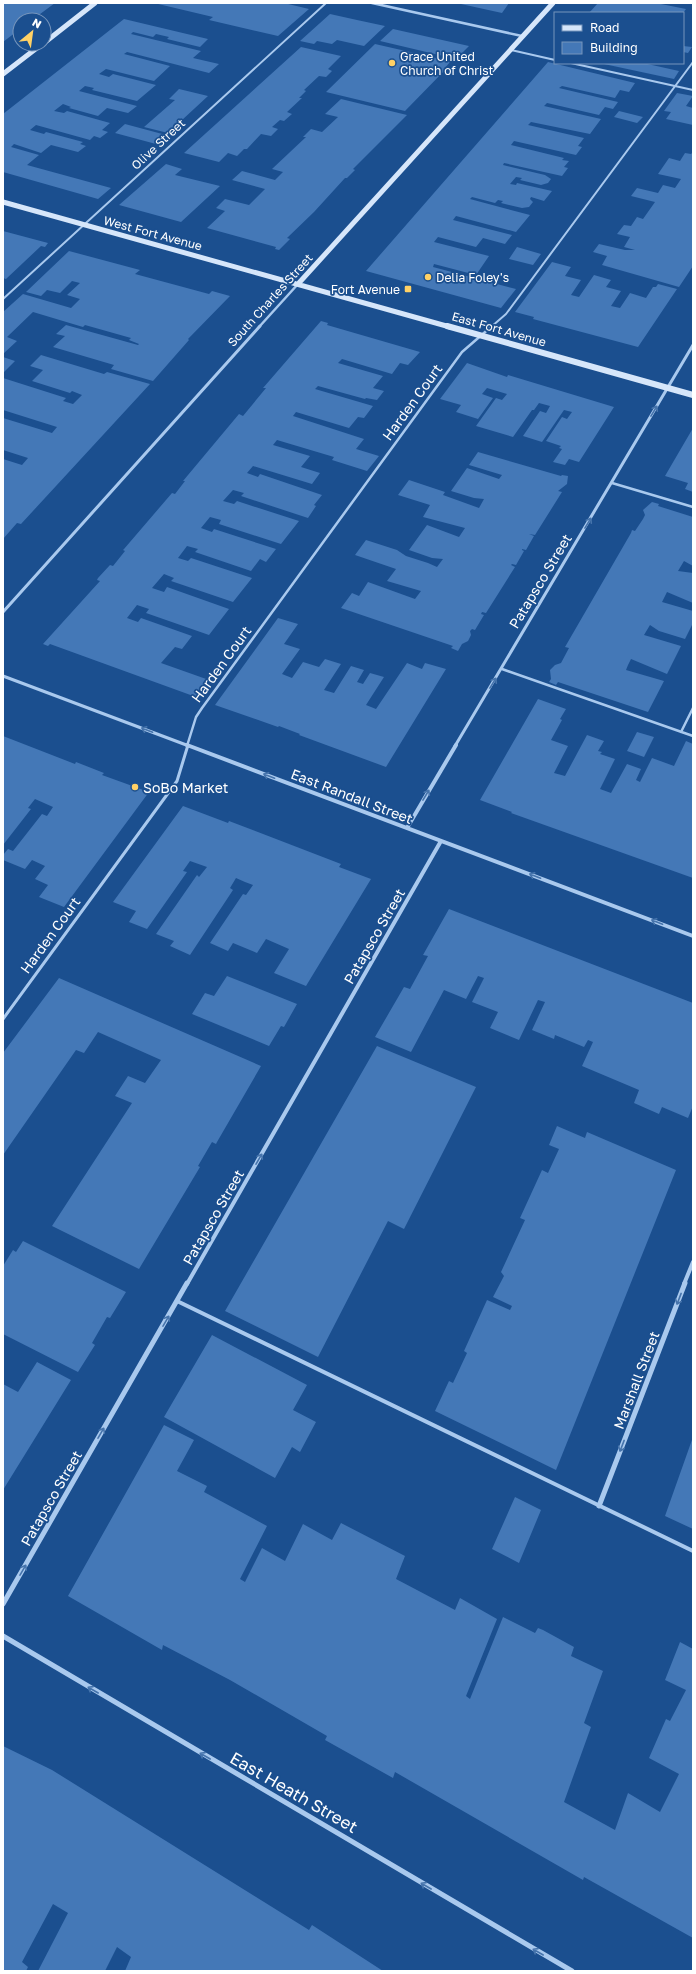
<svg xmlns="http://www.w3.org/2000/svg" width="696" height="1974" font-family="'Golos Text',sans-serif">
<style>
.building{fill:#4478b7}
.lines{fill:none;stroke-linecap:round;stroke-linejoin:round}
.lane-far3{stroke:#a9c9ee;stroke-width:2}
.lane-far2{stroke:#a9c9ee;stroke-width:2.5}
.lane-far1{stroke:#a9c9ee;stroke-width:3}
.lane{stroke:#a9c9ee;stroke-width:4}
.street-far3{stroke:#a9c9ee;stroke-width:2.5}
.street-far2{stroke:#a9c9ee;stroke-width:3}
.street-far1{stroke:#a9c9ee;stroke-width:4}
.street{stroke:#a9c9ee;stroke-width:5}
.secondary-far1{stroke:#d6e6fa;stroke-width:5}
.secondary{stroke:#d6e6fa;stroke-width:6}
.oneway{stroke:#4674ac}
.poi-dot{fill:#ffd166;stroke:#1b4f8f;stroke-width:1.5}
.labels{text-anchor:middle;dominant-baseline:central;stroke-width:3.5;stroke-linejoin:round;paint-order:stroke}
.far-poi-label{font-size:12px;fill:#fff;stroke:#1b4f8f;text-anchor:start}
.far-street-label{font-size:12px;fill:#fff;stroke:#1b4f8f}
.street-label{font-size:14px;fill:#fff;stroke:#1b4f8f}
.poi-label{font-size:14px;fill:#fff;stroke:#1b4f8f;text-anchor:start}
.near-street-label{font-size:17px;fill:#fff;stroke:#1b4f8f}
</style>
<rect width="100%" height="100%" fill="#1b4f8f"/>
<!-- building -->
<path class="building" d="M3 3 10 4 55 3 32 20H20V29L3 42Z
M154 3H284L309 9 278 36 209 20 213 17Z
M509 3 502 13 461 4V3Z
M598 3H656L686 9 683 13H589Z
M330 14 357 20 385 26 364 46 337 40 332 44 317 41 314 44 300 41Z
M124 19 208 39 200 47 167 39 169 37 156 34 153 37 133 32 131 34 201 51 193 58 219 64 209 73 127 52 124 54 170 66 154 81 106 69 99 74 109 77 113 74 156 85 137 101 92 90 94 88 85 86 79 91 137 106 128 113 107 108 98 116 69 108 71 107 63 104 54 111 64 113 67 111 110 123 102 130 108 132 100 138 94 136 90 140 36 125 30 130 44 134 46 132 83 142 80 144 86 146 78 152 51 145 41 153 14 144 11 147 39 155 27 165 111 188 98 199 3 172V114Z
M393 29 469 46 456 59 380 41Z
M375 44 432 57 450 62 444 69H446L405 111 326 92Z
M683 46 692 47 688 53 683 52Z
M301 47 341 56 328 69 332 71 326 77 319 76 304 90 306 91 299 98H302L287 112 292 114 284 121 280 120 272 127 278 129 271 136 261 134 247 149H244L237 156 228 153 219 162 184 153Z
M548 62 635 83 629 92 620 90 615 98 562 86 559 88 618 102 613 109 605 107 599 115 547 103 544 106 601 119 590 134 531 122 528 125 584 138 578 146 582 147 576 155 514 141 511 145 564 158 562 160 569 161 564 167 568 168 562 176 504 163 503 165 545 175 551 179 548 183 541 185 520 180 522 178 516 177 510 184 516 185 517 183 552 191 544 201 531 197 530 199 533 202 529 207 522 208 501 203 503 201 498 200 495 203 472 197 470 199 530 215 516 232 456 216 453 220 512 235 505 244 483 238 476 247 438 237 434 242 489 256 476 275 434 264 433 267 516 289 501 308 366 271Z
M643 63 679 71 674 79 604 64Z
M179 89 208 96 168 133 144 127 175 100 169 99Z
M677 93 693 96 686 106 693 108V125L666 119 671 112 664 111Z
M341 99 407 115 353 169 355 170 347 178H345L314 212 287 238 290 239 279 250 275 249 276 247 207 228 225 211 216 208 225 199 249 205 265 189 232 180 242 171 275 180 283 172 272 169 306 137H303L311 129 322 132 338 117 325 114Z
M619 111 643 117 637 123 614 117Z
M125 124 166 135 156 144 115 133Z
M693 152V266L679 287 602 265 607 256 593 252 599 244 625 250H635L624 247 630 237 617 234 624 225 631 226 637 217 643 219 655 202 631 196 637 188 658 193 663 185 675 188 681 179 658 174 669 158 680 161 685 153 691 154Z
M166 164 182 169 175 175 220 186 181 222 119 205Z
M3 231 48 243 45 247 41 246 6 279 3 278Z
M517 247 541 254 533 265 509 259Z
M69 251 140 270 135 274 209 294 212 291 230 296 188 339 189 340 153 381 111 369 114 365 53 347 65 336 56 334 66 325 138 345 139 344 129 340 131 338 85 325 83 327 33 312 7 337 17 341 3 354V312L23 294 71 308 80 299 67 295 80 283 72 281 60 293 47 290 41 296 26 292Z
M552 262 571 267 565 276 581 280 571 295 579 297 594 275 611 280 606 287 621 291 611 306 620 308 630 293 646 298 653 287H656L658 284 677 289 638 347 533 319 534 317 515 312Z
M321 321 328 323 327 325 420 352 408 365 400 363 392 374 342 359 338 363 383 376 373 388 384 391 377 400 366 398 365 399 318 386 315 389 373 406 364 418 358 417 349 428 296 412 293 416 364 439 356 449 379 456 367 471 332 460 334 457 277 440 273 445 310 456 301 467 320 473 312 484 253 466 247 473 258 477 260 474 322 495 314 505 316 506 308 518 241 496 244 493 233 490 223 501 234 504 237 501 299 521 281 544 219 524 221 520 210 517 201 528 212 532 214 529 276 549 266 562 260 559 251 571 195 552 198 549 187 546 178 558 188 561 191 558 252 578 233 602 171 581 174 578 164 574 152 588 164 592 167 587 229 609 209 635 146 613 149 609 137 605 127 618 138 622 141 618 192 636 182 649 175 647 161 663 209 680 196 697 50 644 48 646 43 644 100 581 97 580 98 578 110 565 113 566 125 551 123 550 124 549 172 493 175 494 185 481H183L239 414 243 416 266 388H263Z
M41 355 104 374 107 372 150 384 21 524 17 523 3 539V459L22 465 28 458 3 450V418L52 433 57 427 3 410V378L66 398 63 401 73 404 82 395 72 391 70 393 32 381 43 370 30 366Z
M3 357 15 361 3 373Z
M467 363 507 377 508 375 614 407 579 462 569 459 565 465 553 462 562 449 559 448 561 446 546 441 562 417 567 419 572 412 564 410 542 442 523 436 540 411 546 413 550 406 539 403 534 410H532L513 437 476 426 496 398 502 400 507 394 487 388 482 394 493 398 478 419 456 412 461 405 440 399Z
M693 428V492L685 489 688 483 665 476Z
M478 452 561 476 562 475 568 476 567 484 558 491 562 492 535 535 529 534 534 536 526 550 522 549V550L524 551 516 565 512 564 511 565 515 567 486 613 482 612 481 614 484 615 475 630 472 629 470 631 471 635 468 641 462 644 458 651 451 648 453 646 341 608 352 593 359 596 368 582 415 599 421 591 387 581 396 569 355 555 366 540 397 550 406 556 428 563 437 567 443 559 432 558 409 550 427 525 459 537 465 528 423 517 430 505 398 495 409 480 445 492 443 495 479 508 484 499 474 498 451 491 467 468 499 479 502 475 469 465Z
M652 502 659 504 658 506 693 517V566L684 561 678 571 693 573V603L667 592 662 602 693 611V623L685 639 659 631 650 625 644 635 681 646 667 674 631 659 628 665 626 670 664 681 648 712 558 682 556 685 549 682 551 679 550 670 555 665 561 663 569 648 565 647 631 533 632 530 635 531 643 519 645 515 643 510Z
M278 618 298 624 284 644 300 649 282 674 292 678 303 662 319 667 325 659 341 664 324 690 334 693 351 666 364 670 357 682 363 684 370 673 384 677 366 705 376 709 407 663 422 669 425 663 446 669 386 767 299 735 300 734 279 726 278 727 215 705Z
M538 699 566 709 560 719 562 720 551 740 568 746 554 773 565 776 587 735 604 741 598 751 602 752 600 754 615 759 600 789 611 793 627 764 641 769 636 780 640 782 652 758 674 766 686 741 693 744V878L511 813 512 812 480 800Z
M637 732 654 737 644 757 627 751Z
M3 736 75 764 76 762 104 773 102 775 149 792 64 907 39 897 48 885 35 879 45 866 32 860 25 869 3 860V855L8 849 13 851 42 814 47 816 53 807 35 799 28 808 31 809 3 845Z
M183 806 228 823 229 821 341 864 339 867 371 879 306 986 274 973 289 949 266 939 257 953 233 943 228 951 210 943 243 894 246 895 253 885 245 882 236 878 230 888 233 890 190 955 170 946 174 941 156 934 197 875 199 877 207 867 190 861 183 871 187 872 147 929 129 922 136 911 113 902Z
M449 909 693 1003V1106L688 1118 662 1107 659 1114 634 1103 639 1090 582 1066 593 1042 588 1040 584 1047 555 1035 554 1039 532 1030 545 1002 538 1000 519 1040 490 1028 498 1012 472 1002 484 978 478 976 466 999 444 990 411 1052 375 1037 404 987 410 989 428 956 423 955Z
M227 976 297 1004 284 1027 281 1026 269 1046 192 1014 205 993 214 996Z
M59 978 261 1066 217 1142 216 1144 212 1142 198 1166 200 1167 139 1269 52 1226 132 1103 115 1096 128 1076 145 1083 161 1060 98 1032 84 1053 76 1050 3 1155V1053Z
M377 1046 476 1087 404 1229 388 1221 318 1357 225 1311Z
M557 1126 585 1138 587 1132 676 1170 556 1470 435 1411 449 1381 453 1383 467 1353 464 1351 487 1300 510 1310 512 1306 493 1297 504 1276 501 1272 525 1220 520 1218 542 1170 548 1173 559 1149 549 1145Z
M23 1241 126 1292 110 1318 107 1317 92 1343 95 1345 78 1372 3 1334V1266L13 1250 16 1252Z
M212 1335 307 1385 293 1410 316 1422 300 1452 292 1447 275 1478 164 1417Z
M37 1362 71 1380 3 1490V1384L18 1392Z
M164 1425 194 1440 177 1471 207 1486 204 1492 267 1526 240 1579 245 1582 262 1548 285 1561 303 1524 332 1540 341 1523 405 1556 396 1579 455 1610 460 1598 497 1619 466 1696 470 1699 503 1617 535 1633 538 1628 543 1630 574 1647 571 1656 603 1671 584 1723 591 1727 564 1802 615 1830 628 1793 660 1812 679 1774 649 1758 666 1719 670 1721 686 1690 665 1680 680 1642 693 1649V1938L584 1877 583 1880 395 1772 393 1778 325 1740 327 1736 230 1680 163 1645 162 1650 68 1596Z
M693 1437V1529L665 1516Z
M515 1497 541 1510 519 1563 492 1549Z
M3 1746 52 1770 309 1930 312 1925 383 1971H125L131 1957 117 1947 105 1971H38L68 1913 53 1904 22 1962 28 1967 26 1971H3Z"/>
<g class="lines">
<!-- lane-far3 -->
<path class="lane-far3" d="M511 50 555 60
M571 63 693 90
M3 299 326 3
M491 327 506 314 693 62"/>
<!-- lane-far2 -->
<path class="lane-far2" d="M612 483 693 507
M502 669 693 736
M681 732 693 708
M187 746 196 717 202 708 462 352 492 326"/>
<!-- lane-far1 -->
<path class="lane-far1" d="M3 1019 177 781 188 745"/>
<!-- lane -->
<path class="lane" d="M177 1301 693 1551"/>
<!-- street-far3 -->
<path class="street-far3" d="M372 3 522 36
M259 327 298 284"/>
<!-- street-far2 -->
<path class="street-far2" d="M3 612 260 326
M3 676 189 746
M455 746 693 345"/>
<!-- street-far1 -->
<path class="street-far1" d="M187 745 693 936
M407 828 456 745
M187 1284 441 841
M684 1284 693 1262"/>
<!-- street -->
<path class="street" d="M599 1506 685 1283
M3 1604 187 1283
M3 1636 572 1971"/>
<!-- secondary-far1 -->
<path class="secondary-far1" d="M44 43 95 3
M3 74 42 44
M3 202 450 327
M298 284 553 3"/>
<!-- secondary -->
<path class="secondary" d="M447 326 693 395"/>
</g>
<!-- one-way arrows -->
<defs><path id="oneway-shaft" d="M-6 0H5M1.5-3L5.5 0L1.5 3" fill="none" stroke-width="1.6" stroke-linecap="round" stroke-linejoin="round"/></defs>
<g class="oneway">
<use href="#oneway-shaft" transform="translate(654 411) rotate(-59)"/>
<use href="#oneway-shaft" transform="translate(588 523) rotate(-59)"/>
<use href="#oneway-shaft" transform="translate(493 683) rotate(-59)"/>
<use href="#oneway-shaft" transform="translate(147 730) rotate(-159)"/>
<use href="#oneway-shaft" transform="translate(269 776) rotate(-159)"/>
<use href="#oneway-shaft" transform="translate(426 795) rotate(-59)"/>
<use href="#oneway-shaft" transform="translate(535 876) rotate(-159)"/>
<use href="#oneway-shaft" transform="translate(657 922) rotate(-159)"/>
<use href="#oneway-shaft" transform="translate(259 1159) rotate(-60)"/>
<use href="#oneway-shaft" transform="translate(679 1299) rotate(111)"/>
<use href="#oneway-shaft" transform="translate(166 1321) rotate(-60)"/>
<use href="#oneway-shaft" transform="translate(101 1433) rotate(-60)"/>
<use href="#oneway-shaft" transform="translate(622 1446) rotate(111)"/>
<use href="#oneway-shaft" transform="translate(23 1570) rotate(-60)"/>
<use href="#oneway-shaft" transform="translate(93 1690) rotate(-150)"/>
<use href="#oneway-shaft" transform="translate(205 1756) rotate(-150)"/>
<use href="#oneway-shaft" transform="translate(426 1886) rotate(-150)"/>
<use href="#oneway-shaft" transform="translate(538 1952) rotate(-150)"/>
</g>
<!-- markers -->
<g class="poi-dot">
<circle cx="392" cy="63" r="4"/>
<circle cx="428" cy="277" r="4"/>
<rect x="404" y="285" width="8" height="8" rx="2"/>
<circle cx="135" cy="787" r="4"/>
</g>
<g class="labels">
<!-- far-poi labels -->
<g class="far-poi-label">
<text x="400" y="56">Grace United<tspan x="400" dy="14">Church of Christ</tspan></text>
<text x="436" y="277">Delia Foley's</text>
<text x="400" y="289" text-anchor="end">Fort Avenue</text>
</g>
<!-- far-street labels -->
<g class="far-street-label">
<text transform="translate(158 144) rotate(-43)">Olive Street</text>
<text transform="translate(153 233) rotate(15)">West Fort Avenue</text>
<text transform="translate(270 300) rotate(-48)">South Charles Street</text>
<text transform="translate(499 329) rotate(16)">East Fort Avenue</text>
</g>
<!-- street labels -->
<g class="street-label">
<text transform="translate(412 402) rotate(-54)">Harden Court</text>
<text transform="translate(540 581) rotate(-59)">Patapsco Street</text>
<text transform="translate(221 664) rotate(-54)">Harden Court</text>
<text transform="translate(352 796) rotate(21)">East Randall Street</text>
<text transform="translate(50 935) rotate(-54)">Harden Court</text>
<text transform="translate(374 936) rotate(-60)">Patapsco Street</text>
<text transform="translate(213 1217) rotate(-60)">Patapsco Street</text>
<text transform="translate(636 1380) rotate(-69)">Marshall Street</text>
<text transform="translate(51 1498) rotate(-60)">Patapsco Street</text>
</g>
<!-- poi labels -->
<g class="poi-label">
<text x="143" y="787">SoBo Market</text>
</g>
<!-- near-street labels -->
<g class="near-street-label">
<text transform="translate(294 1792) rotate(30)">East Heath Street</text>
</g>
</g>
<!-- border -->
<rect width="696" height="1974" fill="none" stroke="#ffffff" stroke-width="8"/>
<!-- legend -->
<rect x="554" y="12" width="130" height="52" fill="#1b4f8f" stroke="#7695bc"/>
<rect x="562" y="25" width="20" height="6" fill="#d6e6fa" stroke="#7695bc"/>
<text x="590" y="32" font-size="12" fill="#ffffff">Road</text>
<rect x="562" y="42" width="20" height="12" fill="#4478b7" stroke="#7695bc"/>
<text x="590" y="52" font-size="12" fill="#ffffff">Building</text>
<!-- north arrow -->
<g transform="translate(32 32) rotate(29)"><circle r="19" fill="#1b4f8f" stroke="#7695bc"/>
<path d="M0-3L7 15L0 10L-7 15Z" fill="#ffd166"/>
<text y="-6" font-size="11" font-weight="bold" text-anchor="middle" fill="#ffffff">N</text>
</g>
</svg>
